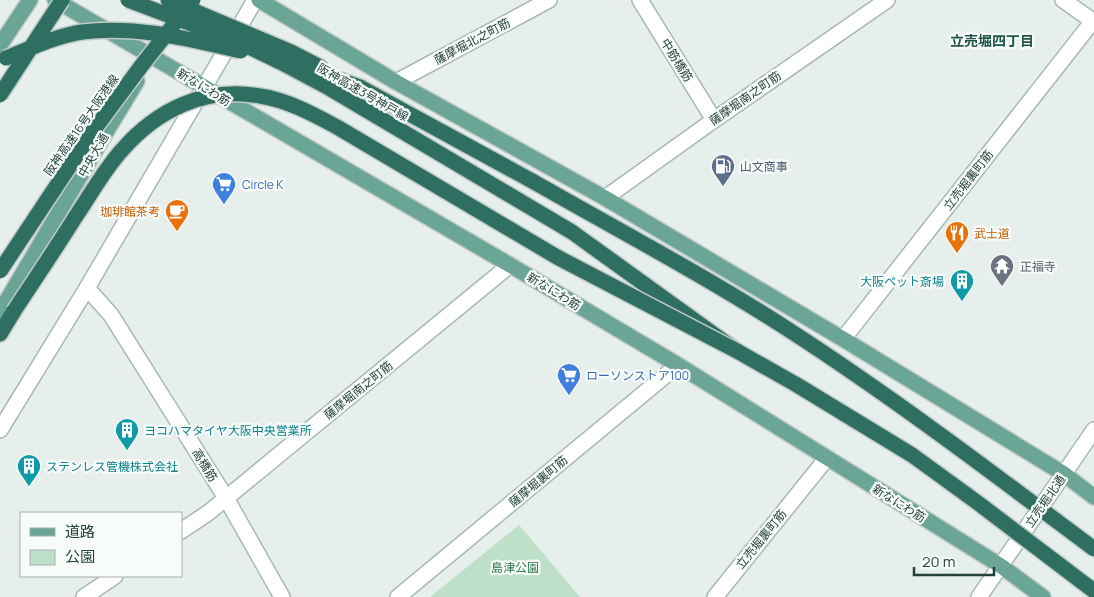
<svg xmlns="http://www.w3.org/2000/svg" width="1094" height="597" font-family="Manrope,'Noto Sans JP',sans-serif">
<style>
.green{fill:#bfe0c8}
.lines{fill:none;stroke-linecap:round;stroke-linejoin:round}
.minor-casing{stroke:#a8b8b2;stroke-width:18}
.tertiary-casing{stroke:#a8b8b2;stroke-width:18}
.primary-casing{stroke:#c2cac8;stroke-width:18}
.motorway-casing{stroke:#c2cac8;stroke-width:18}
.minor{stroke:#fff;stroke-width:15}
.tertiary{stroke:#fff;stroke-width:15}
.primary{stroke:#6aa596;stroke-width:15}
.motorway{stroke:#2f6f62;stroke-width:15}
.motorway-bridge-casing{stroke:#c2cac8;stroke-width:18;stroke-linecap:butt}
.motorway-bridge{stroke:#2f6f62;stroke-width:15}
.labels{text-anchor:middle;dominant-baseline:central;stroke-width:4.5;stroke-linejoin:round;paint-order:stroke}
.street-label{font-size:12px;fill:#24423a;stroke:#f7fbf9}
.service-label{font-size:12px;fill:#4e5e75;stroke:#f7fbf9;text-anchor:start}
.shop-label{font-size:12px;fill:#366cbe;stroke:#f7fbf9;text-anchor:start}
.food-label{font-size:12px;fill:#c56008;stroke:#f7fbf9;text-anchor:end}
.worship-label{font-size:12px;fill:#5b616d;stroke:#f7fbf9;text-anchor:start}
.culture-label{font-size:12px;fill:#0d838f;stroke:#f7fbf9;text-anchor:start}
.park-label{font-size:12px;fill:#2d7a4b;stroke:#f7fbf9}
.neighbourhood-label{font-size:14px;font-weight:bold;fill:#1f5548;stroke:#f7fbf9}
</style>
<rect width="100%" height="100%" fill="#e6efeb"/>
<!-- green -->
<path class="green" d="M519 525 580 597H430Z"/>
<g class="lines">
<!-- minor casing -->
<g class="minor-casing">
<path id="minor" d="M640 0 714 120
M1063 0 1094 22
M396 82 549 0
M843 339 1093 21
M0 430 87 288 255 0
M181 531 208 513 510 265
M84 597 115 576
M398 597 678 365"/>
</g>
<!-- tertiary casing -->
<g class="tertiary-casing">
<path id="tertiary" d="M605 198 714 120 887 0
M87 288 111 315 226 498 282 597
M715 597 827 458
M979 597 1094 430"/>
</g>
<!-- primary casing -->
<g class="primary-casing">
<path id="primary" d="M55 0 510 265 678 365 1001 566 1043 597
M259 0 396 82 605 198 843 339 1064 474 1094 497
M0 45 30 0
M0 312 108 129 137 81"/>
</g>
<!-- motorway casing -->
<g class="motorway-casing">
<path id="motorway" d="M360 87 534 182
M572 232 737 351 797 385
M0 334 14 311"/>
</g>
<!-- minor -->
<use href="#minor" class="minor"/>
<!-- tertiary -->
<use href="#tertiary" class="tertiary"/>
<!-- primary -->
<use href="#primary" class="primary"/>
<!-- motorway -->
<use href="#motorway" class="motorway"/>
<!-- motorway-bridge casing -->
<g class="motorway-bridge-casing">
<path id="motorway-bridge" d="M128 0 239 42 282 63 329 88 572 232
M168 0 291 52 322 68
M6 58C31 48 56 36 82 32 136 25 189 39 241 51
M309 69 360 87
M0 95 62 0
M534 182C620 231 707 277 789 330 894 398 994 474 1094 549
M0 271 93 131 142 65 193 0
M14 311C35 279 56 248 76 216 91 194 104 170 122 150 157 110 205 86 260 96 287 100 313 114 337 127L557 257 737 351
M797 385 912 455 978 503 1094 591"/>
</g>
<!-- motorway-bridge -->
<use href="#motorway-bridge" class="motorway-bridge"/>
</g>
<!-- icons -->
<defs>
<g id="fuel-pin" transform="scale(1.25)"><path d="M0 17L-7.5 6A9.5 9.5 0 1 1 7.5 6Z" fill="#5c6f8a" stroke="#f7fbf9"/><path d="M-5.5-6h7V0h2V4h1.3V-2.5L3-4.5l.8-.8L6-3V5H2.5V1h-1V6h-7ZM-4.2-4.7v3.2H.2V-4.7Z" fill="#fff"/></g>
<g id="supermarket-pin" transform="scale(1.25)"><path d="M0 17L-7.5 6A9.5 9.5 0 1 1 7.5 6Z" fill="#3f7fe0" stroke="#f7fbf9"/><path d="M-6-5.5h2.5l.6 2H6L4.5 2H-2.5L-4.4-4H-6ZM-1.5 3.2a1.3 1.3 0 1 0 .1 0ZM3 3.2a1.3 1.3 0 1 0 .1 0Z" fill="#fff"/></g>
<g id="cafe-pin" transform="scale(1.25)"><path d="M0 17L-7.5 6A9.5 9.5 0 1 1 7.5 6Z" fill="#e8710a" stroke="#f7fbf9"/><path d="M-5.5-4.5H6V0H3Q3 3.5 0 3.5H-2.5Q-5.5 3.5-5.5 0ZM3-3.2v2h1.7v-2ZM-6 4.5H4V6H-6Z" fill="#fff"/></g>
<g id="restaurant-pin" transform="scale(1.25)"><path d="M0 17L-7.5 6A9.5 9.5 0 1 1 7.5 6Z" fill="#e8710a" stroke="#f7fbf9"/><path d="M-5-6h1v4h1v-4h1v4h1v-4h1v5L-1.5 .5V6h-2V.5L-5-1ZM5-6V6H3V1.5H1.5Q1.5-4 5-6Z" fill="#fff"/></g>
<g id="temple-pin" transform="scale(1.25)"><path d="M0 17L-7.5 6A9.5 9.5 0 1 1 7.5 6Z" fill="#6b7280" stroke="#f7fbf9"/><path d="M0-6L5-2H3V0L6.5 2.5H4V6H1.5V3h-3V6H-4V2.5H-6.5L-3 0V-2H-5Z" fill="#fff"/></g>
<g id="building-pin" transform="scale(1.25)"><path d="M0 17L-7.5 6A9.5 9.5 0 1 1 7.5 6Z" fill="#0f9aa8" stroke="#f7fbf9"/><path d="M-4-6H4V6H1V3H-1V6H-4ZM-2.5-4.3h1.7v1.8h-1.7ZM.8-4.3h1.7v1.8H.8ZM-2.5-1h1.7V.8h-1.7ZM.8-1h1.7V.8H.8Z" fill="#fff"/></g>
</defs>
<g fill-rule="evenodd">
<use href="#fuel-pin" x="723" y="166"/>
<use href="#supermarket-pin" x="224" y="184"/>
<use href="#cafe-pin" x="177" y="211"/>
<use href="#restaurant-pin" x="957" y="233"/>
<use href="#temple-pin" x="1002" y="266"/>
<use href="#building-pin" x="962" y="281"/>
<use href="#supermarket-pin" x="569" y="375"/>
<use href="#building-pin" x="127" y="430"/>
<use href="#building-pin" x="29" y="466"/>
</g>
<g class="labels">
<!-- street labels -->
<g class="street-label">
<text transform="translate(472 41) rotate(-28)">薩摩堀北之町筋</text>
<text transform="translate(677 60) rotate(58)">中筋橋筋</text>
<text transform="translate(204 87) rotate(31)">新なにわ筋</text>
<text transform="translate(363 92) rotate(30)">阪神高速3号神戸線</text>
<text transform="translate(745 98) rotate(-35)">薩摩堀南之町筋</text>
<text transform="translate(81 125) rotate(-55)">阪神高速16号大阪港線</text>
<text transform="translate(93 155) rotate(-60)">中央大通</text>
<text transform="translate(968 180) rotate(-52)">立売堀裏町筋</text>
<text transform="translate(554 291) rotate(31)">新なにわ筋</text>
<text transform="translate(358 390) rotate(-39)">薩摩堀南之町筋</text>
<text transform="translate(205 465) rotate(58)">高橋筋</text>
<text transform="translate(538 481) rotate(-40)">薩摩堀裏町筋</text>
<text transform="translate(1045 501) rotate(-55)">立売堀北通</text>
<text transform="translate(899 503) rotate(32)">新なにわ筋</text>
<text transform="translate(761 539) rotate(-51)">立売堀裏町筋</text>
</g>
<!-- service labels -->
<g class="service-label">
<text x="740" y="166">山文商事</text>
</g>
<!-- shop labels -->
<g class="shop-label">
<text x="242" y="184">Circle K</text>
<text x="586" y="375">ローソンストア100</text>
</g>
<!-- food labels -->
<g class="food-label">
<text x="160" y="211">珈琲館茶考</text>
<text x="974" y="233" text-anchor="start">武士道</text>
</g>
<!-- worship labels -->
<g class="worship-label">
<text x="1020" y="266">正福寺</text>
</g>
<!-- culture labels -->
<g class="culture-label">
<text x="944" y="281" text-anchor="end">大阪ペット斎場</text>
<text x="144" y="430">ヨコハマタイヤ大阪中央営業所</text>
<text x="46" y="466">ステンレス管機株式会社</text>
</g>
<!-- park labels -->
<g class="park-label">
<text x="515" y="567">島津公園</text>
</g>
<!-- neighbourhood labels -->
<g class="neighbourhood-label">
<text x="992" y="40">立売堀四丁目</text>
</g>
</g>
<!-- legend -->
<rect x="20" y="512" width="162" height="65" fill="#f7fbf9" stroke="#a3b1ad"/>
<rect x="30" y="528" width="25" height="8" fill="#6aa596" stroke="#a3b1ad"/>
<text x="65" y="537" font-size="15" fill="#24423a">道路</text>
<rect x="30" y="550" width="25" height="15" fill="#bfe0c8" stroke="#a3b1ad"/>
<text x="65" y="562" font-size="15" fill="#24423a">公園</text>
<!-- scale -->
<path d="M914 567v8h80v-8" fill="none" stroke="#24423a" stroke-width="2.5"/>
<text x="922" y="567" font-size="15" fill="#24423a" stroke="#f7fbf9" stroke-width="4" paint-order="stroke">20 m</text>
</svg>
